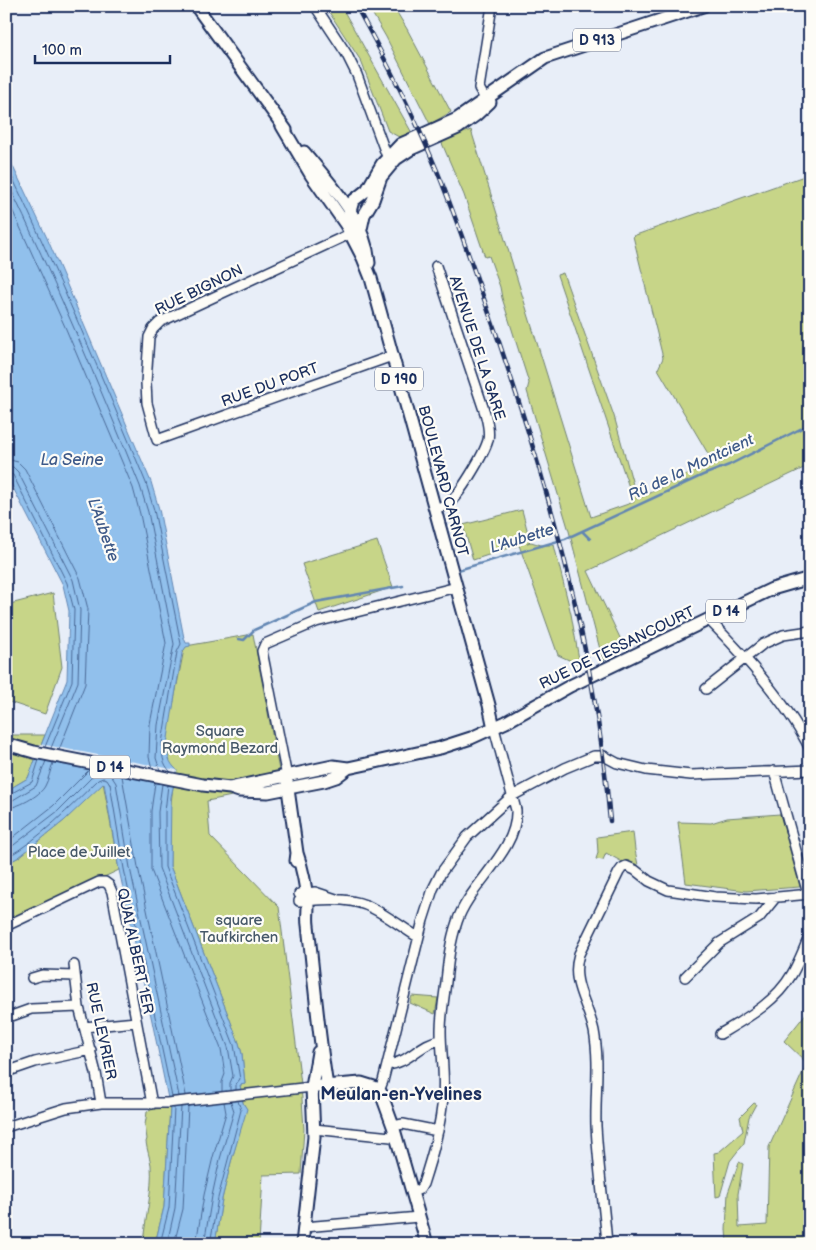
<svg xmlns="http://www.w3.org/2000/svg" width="816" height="1250" font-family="'Balsamiq Sans',sans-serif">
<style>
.green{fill:#c7d588;stroke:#718273}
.water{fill:#91c0ec;stroke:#6286b3}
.pier{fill:#e8eef8}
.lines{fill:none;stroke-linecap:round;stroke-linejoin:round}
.shore{stroke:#4a6997;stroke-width:1}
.stream{stroke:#6286b3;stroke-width:2.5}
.minor-casing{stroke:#1b2f5e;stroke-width:12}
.major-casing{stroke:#1b2f5e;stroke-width:15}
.minor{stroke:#fdfcf7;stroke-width:9}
.major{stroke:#fdfcf7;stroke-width:11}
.rail-casing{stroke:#1b2f5e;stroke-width:4.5}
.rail{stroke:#fdfcf7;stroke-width:2.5;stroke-dasharray:8;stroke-linecap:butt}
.labels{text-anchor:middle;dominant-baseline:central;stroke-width:4.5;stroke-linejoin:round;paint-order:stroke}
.shield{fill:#fdfcf7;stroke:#5f6c8c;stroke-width:1}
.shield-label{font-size:14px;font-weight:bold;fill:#1b2f5e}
.street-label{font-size:15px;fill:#1b2f5e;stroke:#fdfcf7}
.park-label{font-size:15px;fill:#465868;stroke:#fdfcf7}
.water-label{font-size:16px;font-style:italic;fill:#3e5a89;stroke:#fdfcf7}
.quarter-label{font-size:18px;font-weight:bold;fill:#1b2f5e;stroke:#fdfcf7}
</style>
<rect width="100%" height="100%" fill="#e8eef8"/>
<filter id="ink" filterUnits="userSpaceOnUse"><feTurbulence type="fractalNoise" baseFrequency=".02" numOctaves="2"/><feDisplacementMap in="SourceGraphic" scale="10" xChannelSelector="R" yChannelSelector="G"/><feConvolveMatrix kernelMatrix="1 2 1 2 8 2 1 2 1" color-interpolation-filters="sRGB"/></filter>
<g filter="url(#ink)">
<!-- green -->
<path class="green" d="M325 6H341L412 133 399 137 388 131 361 61Z
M368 6H393L407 29 451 112 430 124 386 37Z
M471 130 591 517 634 502 557 275 563 273 614 416 637 499 713 462 658 369 663 358 633 236 810 174V465L588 571 623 644 603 661 569 531 527 391 529 383 502 298 500 287 489 256 485 257 464 195 441 141Z
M522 510 530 541 527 543 531 542 541 545H554L571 614 580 665 558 655 519 545 473 560 463 525Z
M377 541 393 587 319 612 302 564Z
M53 593 62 667 45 714 6 701V605Z
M253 634 282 786 207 801 210 836 279 907 301 1084 304 1129 301 1174 263 1175 259 1244H215L222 1199 231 1162 246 1109 243 1103 240 1085 245 1084 242 1054 239 1043 170 866V812L173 786 170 765 168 757 167 744 169 726 184 649 186 646Z
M6 735H45L28 778 6 791Z
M103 782 119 870 6 923V864L19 857 65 820Z
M780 814 800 887 746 891 686 883 678 822 711 823 727 818Z
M633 832 635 850 638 865H628L606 853 603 860 596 859 598 853 597 837Z
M412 996 438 998 435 1014 410 1003Z
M808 1011H810V1244H727L726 1229 728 1193 739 1162 743 1164 738 1194 739 1227 767 1225 769 1147 807 1063 784 1041Z
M754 1103 756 1104 749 1117 744 1143 730 1161 720 1196 716 1197 714 1153 719 1152 743 1131 740 1117Z
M170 1108 164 1207 155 1244H143C145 1218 153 1191 151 1165 150 1158 147 1150 146 1142L147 1139 145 1125 147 1112 153 1109Z"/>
<!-- water -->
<path class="water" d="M6 152 47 238 151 482 159 509 184 638 186 643H190V646L186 647 182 653 167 744C168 756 168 762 177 770L171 797 170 866 239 1043 242 1054 245 1084 240 1085 243 1103 247 1109 231 1162 222 1199 215 1244H155L164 1207 170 1108 152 1021 119 870 104 783 65 820 19 857 6 864V791L28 778 67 680 69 611 63 585 6 474Z"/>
<!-- pier -->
<path class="pier" d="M40 744 177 770 173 786 35 758Z"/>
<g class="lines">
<!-- shore -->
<path class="shore" d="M6 164C56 269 102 376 146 483L154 510 181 644 177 652 162 743C162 754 162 764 171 772
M6 179C54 279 98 382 140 486L148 512 174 644 158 725 156 758 160 770
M6 196 66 329 133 488 140 514 166 643 150 724 149 757 152 768
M6 459 18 462 25 469 80 578 88 609 85 684 59 750
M6 466 13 467 18 472 73 580 80 610 78 682 51 748
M6 472 13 475 67 583 74 610 72 681 45 747
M110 774 116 783 130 868 179 1096
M122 776 138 867 186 1095
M155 783 151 811V870L221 1049 225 1074 222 1082V1091
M162 784 158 812 159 868 228 1047 233 1076 230 1083V1090
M168 785 165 812V867L234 1045 240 1079 236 1084V1090
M6 795 10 794 32 782 39 760
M6 801 13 800 36 786 46 761
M6 808C17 808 40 796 45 786 49 779 50 770 53 763
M6 843 53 806 89 770
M6 851 58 811 93 776 100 772
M6 858C41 838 69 808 98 780L103 778 107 779 110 784 124 869 172 1097
M160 1244 169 1208 174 1108
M167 1244 175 1208 181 1107
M174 1244 183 1209 188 1106
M196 1244 204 1195 213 1157 226 1113 224 1102
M204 1244 212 1196 220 1159 234 1111 231 1102
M210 1244 218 1198 241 1110 238 1101"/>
<!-- stream -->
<path class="stream" d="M582 531 590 539
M458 570 565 539 703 475 729 465 810 424
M239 639 244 640 254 630 316 602 403 586"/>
<!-- minor casing -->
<g class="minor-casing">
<path id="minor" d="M315 6 346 53 357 75 389 162
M488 104 479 88 492 6
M356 231 160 322 153 329 149 337 146 383 147 403 157 440 392 356
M435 508C438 507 443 507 446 505 458 499 485 452 488 440 490 430 487 421 485 413L436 266
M708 619C745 656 787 702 810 749
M706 689 763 644 783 635 810 631
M774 771 808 894
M287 777 262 651 265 644 316 622 457 587
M299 894 315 892 336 899
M299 901C323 900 351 896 372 908 388 916 403 928 418 937
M6 926 99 882H105L109 885 112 892 152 1104
M74 965 79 1007 96 1073 101 1103
M685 977 719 943 759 918 776 897
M32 978 42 975 75 976
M6 1018 31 1009 79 1007
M84 1027 136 1022
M720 1034C747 1018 776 1002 792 974 799 962 804 948 810 935
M387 1065C410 1063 419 1043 441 1040
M6 1072 35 1062 91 1050
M379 1091 383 1081 423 920 433 889 441 873 467 837 512 796 565 768 594 756H604L617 763 646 770 691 775 810 770
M393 1126 403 1124 438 1131
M6 1127 66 1108 101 1103H167L312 1087
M314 1129 391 1137 396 1136
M412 1192 420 1189 423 1184C432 1156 441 1126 443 1096 445 1074 441 1053 441 1031 441 1015 444 998 446 982 448 962 450 942 457 922 469 884 518 852 516 810L494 728
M304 1227 419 1217
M607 1244C604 1205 598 1165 596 1126 595 1093 600 1063 594 1031 588 1003 570 983 579 954L619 872 622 868 626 866 635 870 649 881 668 890 715 897 756 899 810 894"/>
</g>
<!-- major casing -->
<g class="major-casing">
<path id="major" d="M196 6 286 130
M282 126 311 175 346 225 363 258 371 278 489 705 494 728
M304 152C331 185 365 219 369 263
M346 225 353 201 367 190 382 164 401 144 457 119 545 58 703 6
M361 229 364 215 373 200 381 177 396 159 411 149 458 128 476 115 490 102
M6 744 34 752 203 785 230 788 239 791 268 792 324 781 336 777 348 768
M287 782 297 853 296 861
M230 788 333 766 348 768 440 748 471 738 506 722 570 686 772 589 810 578
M297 853C303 870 306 887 308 906 308 912 307 919 308 925 314 979 318 1032 327 1086
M312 1087 361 1083 374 1087 381 1093 393 1126 427 1244
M302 1244 314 1137 312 1087 318 1052"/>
</g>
<!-- minor -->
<use href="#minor" class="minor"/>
<!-- major -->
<use href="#major" class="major"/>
<!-- rail casing -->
<g class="rail-casing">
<path id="rail" d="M356 6C386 60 414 115 438 173 460 227 478 283 498 339 551 495 596 656 610 821"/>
</g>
<!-- rail -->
<use href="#rail" class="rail"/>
</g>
</g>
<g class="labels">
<!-- shield labels -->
<g class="shield">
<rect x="573" y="28.5" width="48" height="23" rx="4"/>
<rect x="375" y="367.5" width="48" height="23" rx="4"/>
<rect x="706" y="599.5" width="40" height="23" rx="4"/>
<rect x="90" y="755.5" width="40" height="23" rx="4"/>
</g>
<g class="shield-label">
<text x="597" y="40">D 913</text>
<text x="399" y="379">D 190</text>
<text x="726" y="611">D 14</text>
<text x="110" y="767">D 14</text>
</g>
<!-- street labels -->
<g class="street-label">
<text transform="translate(199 290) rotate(-26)">RUE BIGNON</text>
<text transform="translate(477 348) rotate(72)">AVENUE DE LA GARE</text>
<text transform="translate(270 385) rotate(-20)">RUE DU PORT</text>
<text transform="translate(443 481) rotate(75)">BOULEVARD CARNOT</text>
<text transform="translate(617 648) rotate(-26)">RUE DE TESSANCOURT</text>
<text transform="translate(135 951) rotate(78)">QUAI ALBERT 1ER</text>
<text transform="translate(101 1031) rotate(78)">RUE LEVRIER</text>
</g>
<!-- park labels -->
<g class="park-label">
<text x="220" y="731">Square<tspan x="220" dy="17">Raymond Bezard</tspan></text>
<text x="79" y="852">Place de Juillet</text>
<text x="239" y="920">square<tspan x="239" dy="17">Taufkirchen</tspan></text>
</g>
<!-- water labels -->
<g class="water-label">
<text x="72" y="460">La Seine</text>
<text transform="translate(691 468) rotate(-25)">Rû de la Montcient</text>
<text transform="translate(103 530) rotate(71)">L'Aubette</text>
<text transform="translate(522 539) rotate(-17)">L'Aubette</text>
</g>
<!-- quarter labels -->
<g class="quarter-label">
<text x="401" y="1094">Meulan-en-Yvelines</text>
</g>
</g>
<!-- margin -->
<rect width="816" height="1250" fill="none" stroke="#fdfcf7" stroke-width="25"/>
<rect x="12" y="12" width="791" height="1225" fill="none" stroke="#1b2f5e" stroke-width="2" filter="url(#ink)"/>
<!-- scale -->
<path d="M35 55v8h135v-8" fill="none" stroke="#1b2f5e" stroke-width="2.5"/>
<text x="42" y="55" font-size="15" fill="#1b2f5e" stroke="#fdfcf7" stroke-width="4" paint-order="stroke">100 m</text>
</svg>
